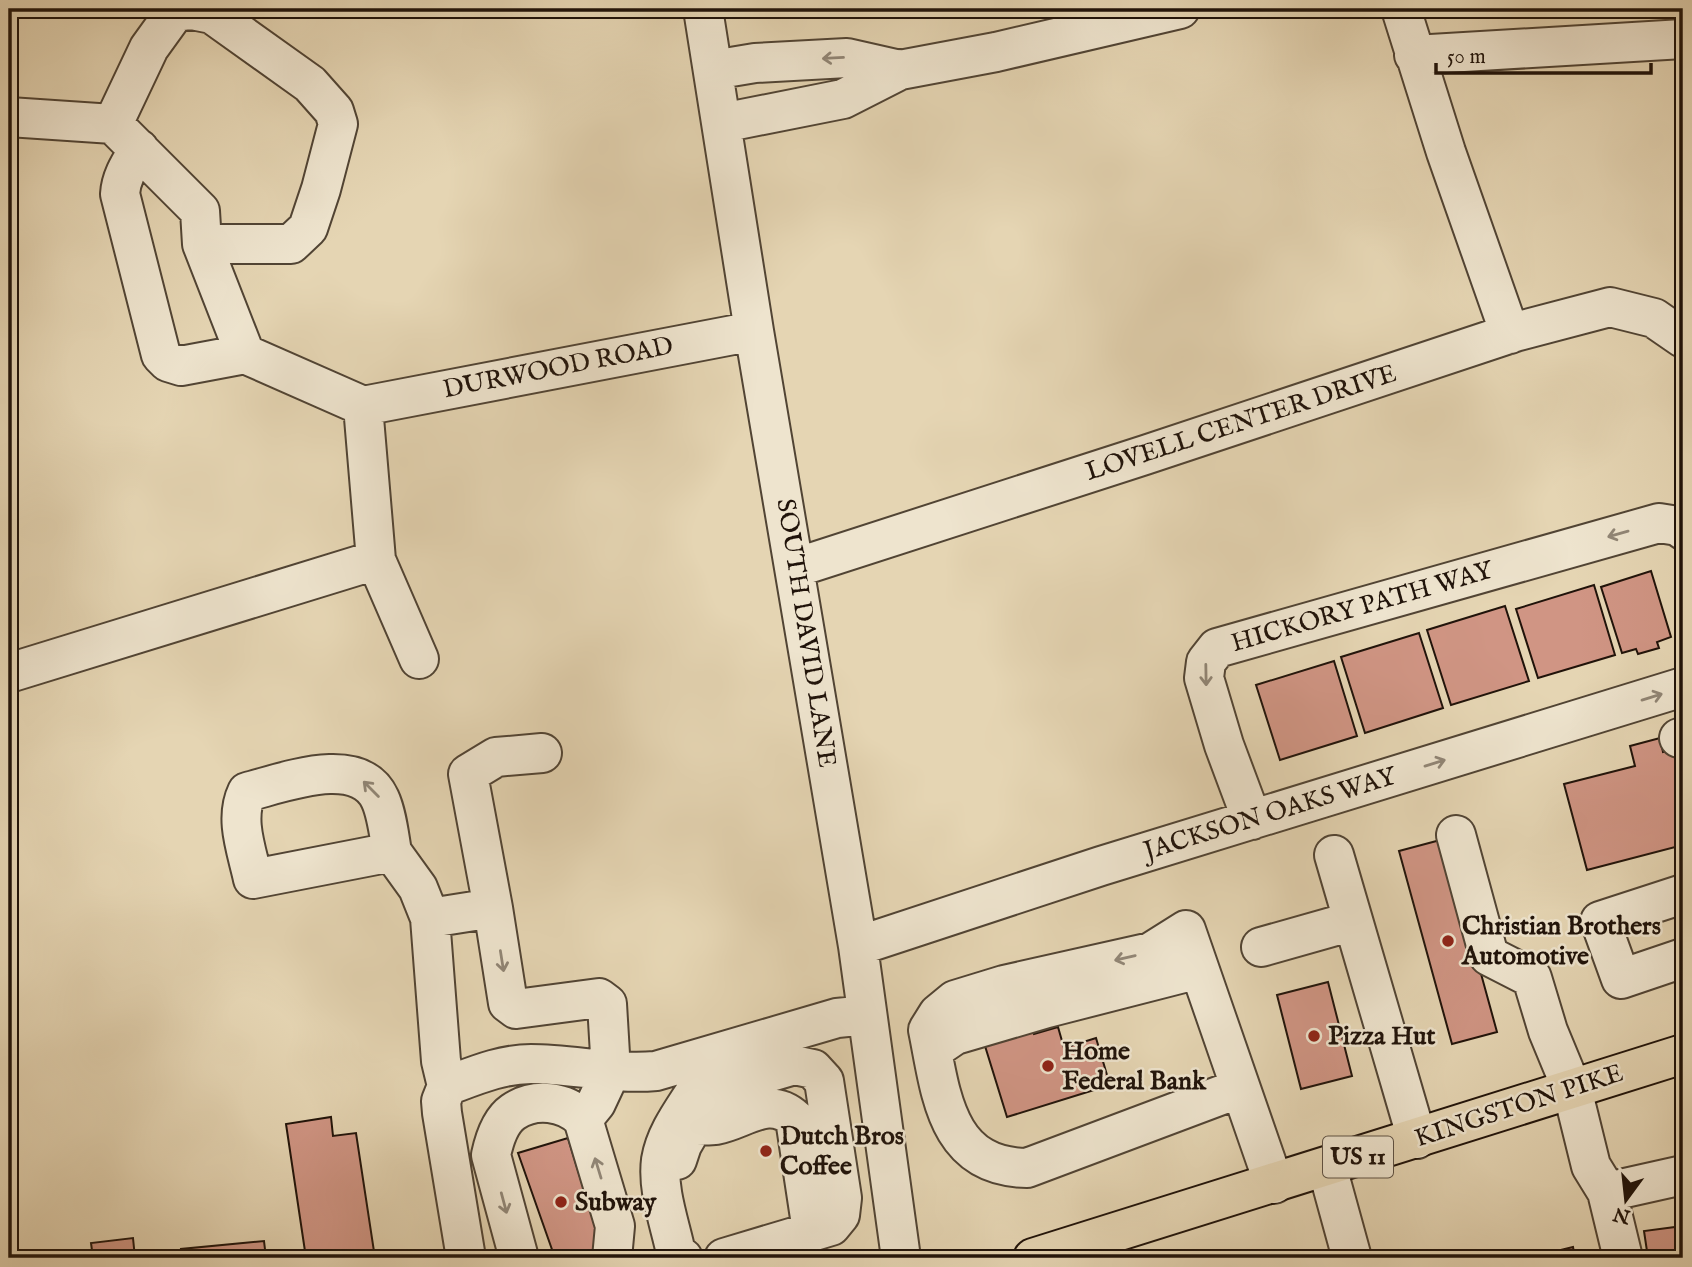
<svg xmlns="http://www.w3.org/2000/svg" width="1692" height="1267" font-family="'IM FELL English',serif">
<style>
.building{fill:#d09584;stroke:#20130a;stroke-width:2}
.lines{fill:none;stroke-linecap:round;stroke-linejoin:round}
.minor-casing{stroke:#514434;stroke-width:42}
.major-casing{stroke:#20130a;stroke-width:42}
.minor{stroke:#eee4ce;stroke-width:38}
.major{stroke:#e5d5b3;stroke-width:38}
.oneway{stroke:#918676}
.poi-dot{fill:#8f2418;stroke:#eee4ce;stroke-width:2.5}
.labels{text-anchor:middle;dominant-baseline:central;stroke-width:5;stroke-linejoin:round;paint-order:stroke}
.shield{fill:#eee4ce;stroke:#5e5245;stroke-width:2}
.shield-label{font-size:24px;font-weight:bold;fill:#20130a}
.street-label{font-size:26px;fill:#20130a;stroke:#eee4ce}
.poi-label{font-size:26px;font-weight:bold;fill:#20130a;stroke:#eee4ce;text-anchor:start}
</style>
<rect width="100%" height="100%" fill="#e5d5b3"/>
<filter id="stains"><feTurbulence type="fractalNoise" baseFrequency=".00286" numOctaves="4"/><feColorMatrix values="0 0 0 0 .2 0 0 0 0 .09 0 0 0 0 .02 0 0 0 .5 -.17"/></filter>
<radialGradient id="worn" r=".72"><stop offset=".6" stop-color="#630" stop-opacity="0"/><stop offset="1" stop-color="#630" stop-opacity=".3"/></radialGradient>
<!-- building -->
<path class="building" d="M1651 571 1671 637 1657 642 1659 648 1638 654 1636 649 1622 653 1601 587Z
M1594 585 1615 655 1538 678 1516 609Z
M1505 606 1529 681 1451 705 1427 630Z
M1419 633 1443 708 1365 733 1341 657Z
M1334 661 1357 736 1280 760 1256 685Z
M1660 738 1663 752 1683 747V845L1587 870 1564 784 1635 766 1630 746Z
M1444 839 1497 1032 1452 1044 1399 851Z
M1328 982 1352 1076 1301 1089 1277 995Z
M1020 989 1034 1034 1058 1027 1064 1048 1096 1038 1110 1085 1007 1117 972 1004Z
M331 1117 333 1136 356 1133 375 1258H306L286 1124Z
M568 1138 603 1252 581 1258H555L518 1153Z
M1683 1226V1258H1648L1644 1231Z
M133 1238 135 1258H93L91 1243Z
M264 1241 266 1258H182L181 1249Z
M1573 1247 1575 1258H1528Z"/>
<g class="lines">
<!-- minor casing -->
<g class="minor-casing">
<path id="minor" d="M703 9 754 331 858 946 901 1258
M1401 9 1446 152 1510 334
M1414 55 1683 39
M713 70 755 63 847 58 900 70
M9 117 113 124 200 211 202 244 245 354 363 406 754 331
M722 123 843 99 900 70 996 52 1180 9
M113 124 149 48 175 12 192 10 212 14 310 84 334 111 338 124 321 189 308 228 291 244H202
M139 149C130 164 121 177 120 194L161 355 168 362 181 366 245 354
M363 406 376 560 419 659
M795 568 1145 455 1515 332 1610 307 1654 318 1683 338
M9 673 376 560
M1679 738 1683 737
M1252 820 1224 745 1204 678 1206 662 1217 648 1659 523 1678 526 1683 530
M1456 835 1489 956 1532 978 1548 1031 1572 1089 1591 1166 1607 1192 1623 1258
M392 852C389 835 387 814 380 799 359 753 283 783 247 792 234 819 247 851 253 879L392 852 418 888 430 918 441 1061 447 1086
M1334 855 1417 1139
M1683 894 1600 921 1621 979 1683 958
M493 908 468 774 496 757 542 753
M430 918 493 908 508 1003 516 1009 599 998 607 1004 611 1071 596 1103 583 1119
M858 946 1101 866 1683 687
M1261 947 1353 921
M933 1050 955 1035 1047 1008 1199 969
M1240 1088 1027 1168C945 1167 941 1093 928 1030L938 1014 955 1000 1004 985 1151 952 1186 930 1274 1184
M677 1160 682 1145 693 1126C700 1125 709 1126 716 1125 745 1119 769 1095 795 1119L812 1231
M1327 1167 1352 1258
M1607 1192 1683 1175
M466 1258 442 1113 441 1101 447 1086C474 1076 501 1064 531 1064 573 1064 614 1075 656 1071L837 1018 867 1015
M519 1258 491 1155C494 1141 500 1121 513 1112 535 1097 565 1101 583 1119L615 1226 612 1258
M683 1258 676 1253C670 1224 657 1190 661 1160 665 1136 680 1115 693 1095L794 1065 813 1069 824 1081 842 1198 840 1215 831 1226 724 1258"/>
</g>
<!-- major casing -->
<g class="major-casing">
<path id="major" d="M1033 1258 1683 1054"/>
</g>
<!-- minor -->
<use href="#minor" class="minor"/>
<!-- major -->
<use href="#major" class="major"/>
</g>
<!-- one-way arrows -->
<defs><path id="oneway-shaft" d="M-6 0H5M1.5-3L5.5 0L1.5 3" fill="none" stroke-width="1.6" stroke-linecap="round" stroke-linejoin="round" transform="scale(1.75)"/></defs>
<g class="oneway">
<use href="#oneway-shaft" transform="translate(833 58) rotate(177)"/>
<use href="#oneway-shaft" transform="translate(1618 534) rotate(164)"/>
<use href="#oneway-shaft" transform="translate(1206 675) rotate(89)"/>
<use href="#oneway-shaft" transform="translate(1652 697) rotate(-17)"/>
<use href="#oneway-shaft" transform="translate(1435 763) rotate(-17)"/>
<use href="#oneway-shaft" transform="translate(371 789) rotate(-135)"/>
<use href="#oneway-shaft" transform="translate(1125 958) rotate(167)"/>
<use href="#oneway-shaft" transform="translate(502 961) rotate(81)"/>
<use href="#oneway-shaft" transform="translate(598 1168) rotate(-107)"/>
<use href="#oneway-shaft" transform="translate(504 1203) rotate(75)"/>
</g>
<!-- markers -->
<g class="poi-dot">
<circle cx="1448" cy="941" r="7"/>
<circle cx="1314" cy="1036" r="7"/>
<circle cx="1048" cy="1066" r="7"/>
<circle cx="766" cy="1151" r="7"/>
<circle cx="561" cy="1202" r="7"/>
</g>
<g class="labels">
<!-- shield labels -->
<rect class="shield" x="1323" y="1136.5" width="70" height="41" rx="5"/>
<g class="shield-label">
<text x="1358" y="1157">US 11</text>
</g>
<!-- street labels -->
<g class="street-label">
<text transform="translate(558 368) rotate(-11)">DURWOOD ROAD</text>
<text transform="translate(1241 423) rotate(-18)">LOVELL CENTER DRIVE</text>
<text transform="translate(1362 607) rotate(-16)">HICKORY PATH WAY</text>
<text transform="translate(806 633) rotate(81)">SOUTH DAVID LANE</text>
<text transform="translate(1270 814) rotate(-17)">JACKSON OAKS WAY</text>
<text transform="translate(1519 1106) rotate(-18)">KINGSTON PIKE</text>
</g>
<!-- poi labels -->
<g class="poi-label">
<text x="1462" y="926">Christian Brothers<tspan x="1462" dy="30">Automotive</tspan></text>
<text x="1328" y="1036">Pizza Hut</text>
<text x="1062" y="1051">Home<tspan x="1062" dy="30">Federal Bank</tspan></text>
<text x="780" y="1136">Dutch Bros<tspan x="780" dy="30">Coffee</tspan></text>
<text x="575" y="1202">Subway</text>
</g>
</g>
<!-- margin -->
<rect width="1692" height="1267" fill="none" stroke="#e5d5b3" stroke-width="35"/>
<rect x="10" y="10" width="1671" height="1246" fill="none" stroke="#20130a" stroke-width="3.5"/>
<rect x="18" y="18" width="1657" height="1232" fill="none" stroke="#20130a" stroke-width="2"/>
<!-- north arrow -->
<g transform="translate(1626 1200) rotate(195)" stroke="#eee4ce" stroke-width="5" paint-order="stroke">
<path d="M0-5L12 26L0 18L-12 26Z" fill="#20130a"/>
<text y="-10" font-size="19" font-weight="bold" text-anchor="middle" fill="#20130a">N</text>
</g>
<!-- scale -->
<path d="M1436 63v10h215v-10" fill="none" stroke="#20130a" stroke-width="3.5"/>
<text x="1447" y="63" font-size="21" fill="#20130a" stroke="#eee4ce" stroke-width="5" paint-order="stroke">50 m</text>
<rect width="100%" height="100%" filter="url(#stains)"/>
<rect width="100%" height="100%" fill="url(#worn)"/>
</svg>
